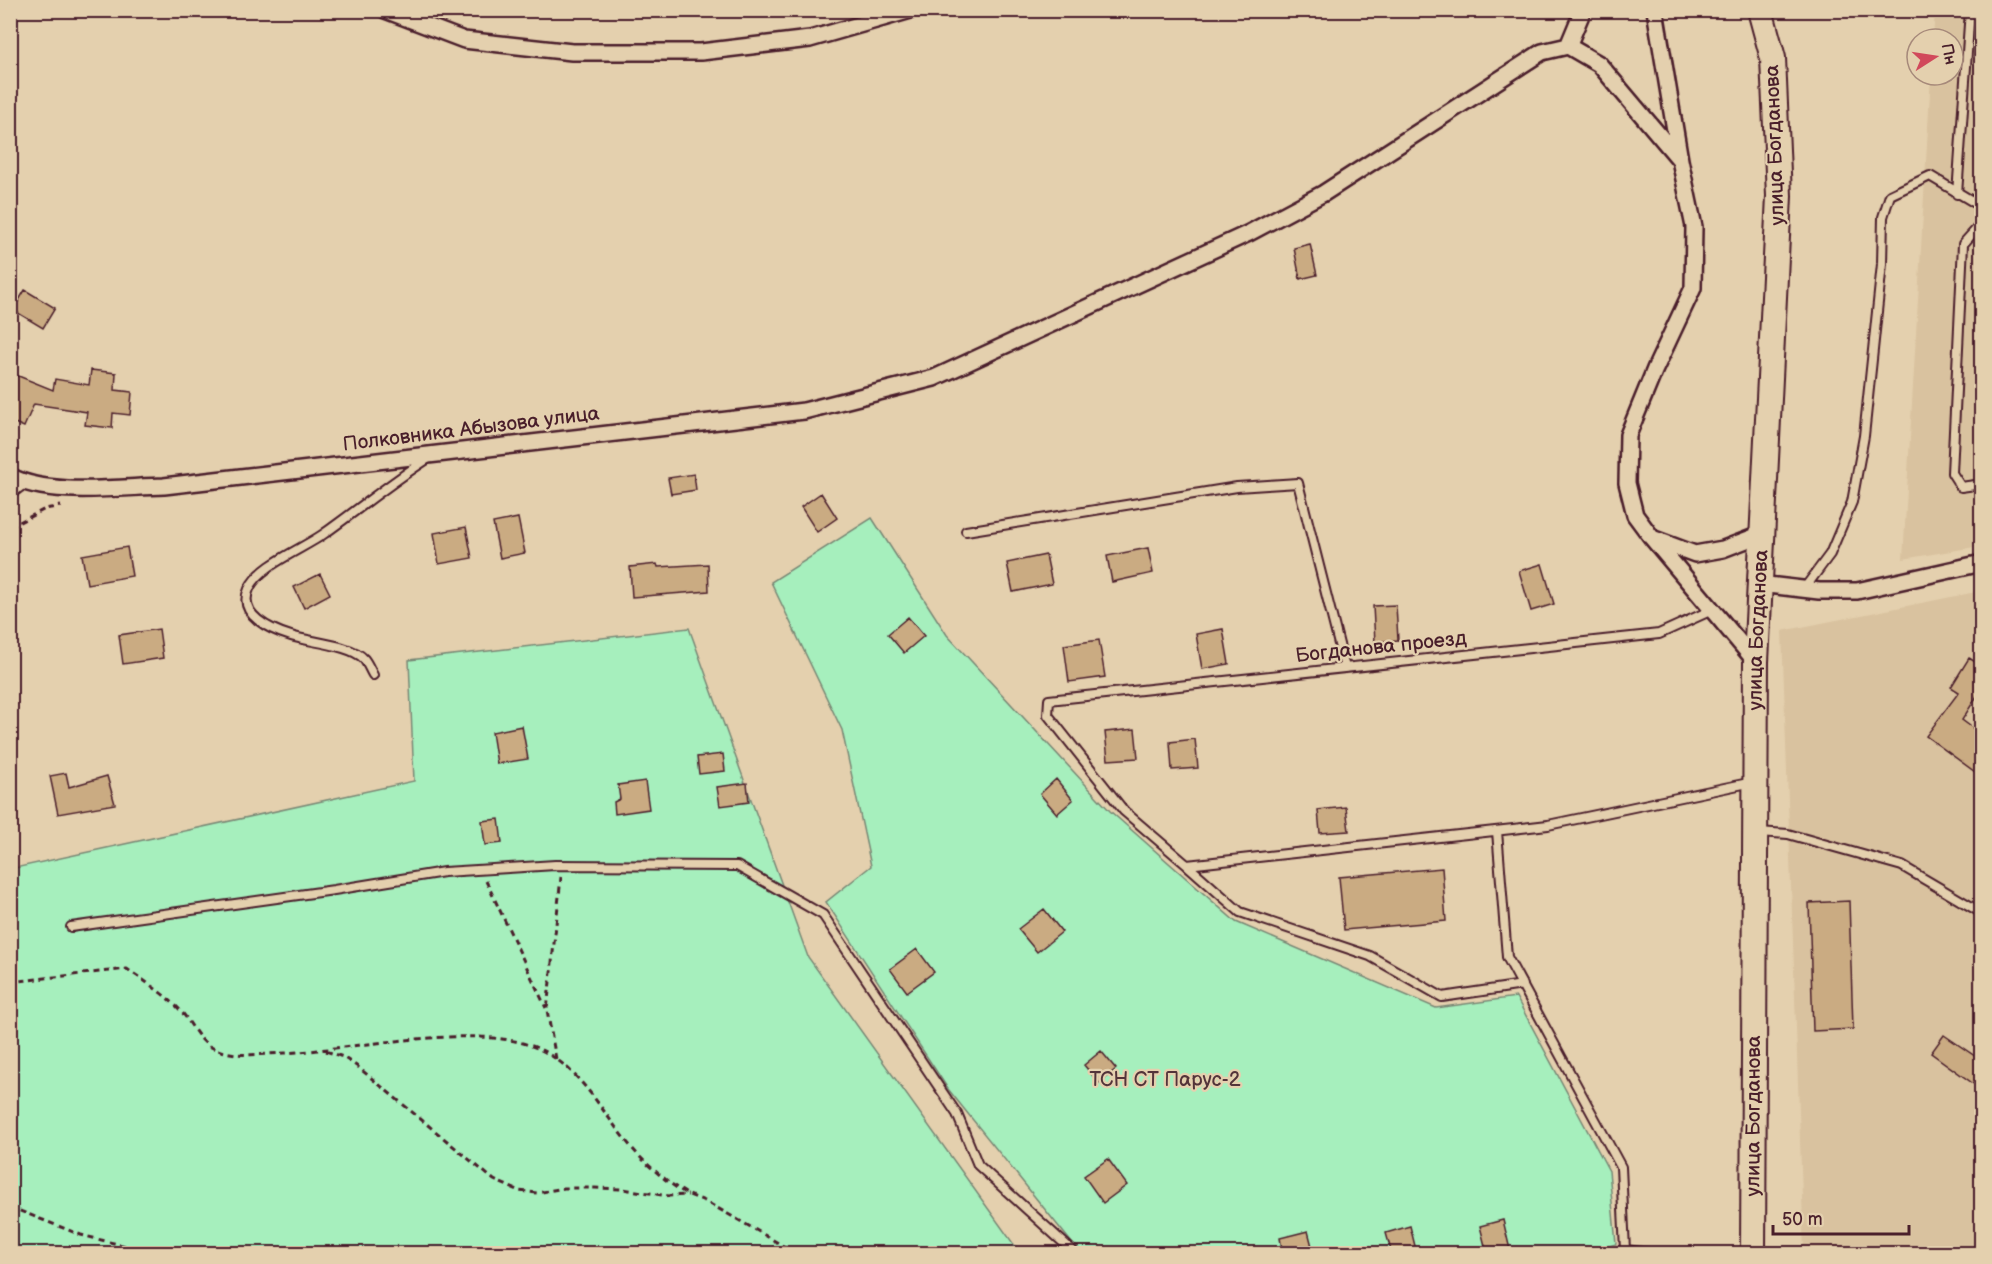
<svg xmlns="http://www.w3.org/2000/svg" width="1992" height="1264" font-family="'Balsamiq Sans',sans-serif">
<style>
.built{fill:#d9c29f}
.green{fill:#a6efbd;stroke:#788774;stroke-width:1.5}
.building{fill:#caab82;stroke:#4a1f2b;stroke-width:1.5}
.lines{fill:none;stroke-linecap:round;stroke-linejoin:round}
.lane-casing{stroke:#4a1f2b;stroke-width:12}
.street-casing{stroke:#4a1f2b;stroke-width:20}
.primary-casing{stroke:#4a1f2b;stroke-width:28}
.path{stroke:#4a1f2b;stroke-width:3;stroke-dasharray:6 4.5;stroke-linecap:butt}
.lane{stroke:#e4d0ae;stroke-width:8}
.street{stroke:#e4d0ae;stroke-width:15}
.primary{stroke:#e4d0ae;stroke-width:24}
.labels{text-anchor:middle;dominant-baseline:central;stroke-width:4.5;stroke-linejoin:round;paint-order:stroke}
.street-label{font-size:20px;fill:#4a1f2b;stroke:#e4d0ae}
.park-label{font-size:20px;fill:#53343a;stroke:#e4d0ae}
</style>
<rect width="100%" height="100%" fill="#e4d0ae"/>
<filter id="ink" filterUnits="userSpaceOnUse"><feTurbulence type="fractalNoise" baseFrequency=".0167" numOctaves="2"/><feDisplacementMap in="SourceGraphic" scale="12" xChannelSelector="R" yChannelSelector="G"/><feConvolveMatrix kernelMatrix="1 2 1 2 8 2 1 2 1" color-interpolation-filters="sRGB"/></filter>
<g filter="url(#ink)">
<!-- built -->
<path class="built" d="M1935 11H1981V546L1903 559 1931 75H1953V39H1933Z
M1981 591V1253H1804L1782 631Z"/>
<!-- green -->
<path class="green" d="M872 518 947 635 1110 811 1236 922 1436 1008 1516 997 1609 1171 1616 1244 1584 1254 1080 1253 948 1089 826 902 871 866 842 730 771 582Z
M689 628 808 957 1020 1253H11L10 869 414 781 409 660Z"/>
<!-- building -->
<path class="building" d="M1310 244 1317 275 1300 279 1294 248Z
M25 290 55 308 43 328 13 310Z
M91 370 116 373 115 390 132 392 130 415 113 413 112 428 85 425 87 412 34 404 24 427 10 421V389L16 375 53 390 55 379 89 385Z
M694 474 696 490 671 494 668 478Z
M821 493 837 518 817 532 801 507Z
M518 518 525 553 500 558 493 523Z
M466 527 472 558 439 564 434 533Z
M127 547 132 576 87 584 82 555Z
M1148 548 1153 573 1112 582 1107 556Z
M1046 555 1052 584 1013 592 1007 563Z
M657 564 658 567 708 564 709 591 632 597 630 567Z
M1542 564 1554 604 1531 611 1519 571Z
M320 574 330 594 304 608 294 587Z
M1396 605 1398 640 1375 642 1373 606Z
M908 617 924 636 904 653 888 634Z
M159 629 163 658 123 664 119 635Z
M1223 629 1229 664 1202 669 1196 634Z
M1099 640 1105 677 1069 682 1064 645Z
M1969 658 1982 666V688L1962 720 1982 735V777L1926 736 1959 692 1951 687Z
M522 726 528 759 497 764 492 732Z
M1135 729 1138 758 1108 760 1105 732Z
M1195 739 1198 768 1172 770 1170 742Z
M723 754 725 771 699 774 697 757Z
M66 773 69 787 107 776 115 804 58 814 50 776Z
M1056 779 1073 800 1057 814 1040 794Z
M645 781 649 809 615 814 614 802 620 799 618 785Z
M747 783 749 802 720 806 717 787Z
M1346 807 1349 831 1320 833 1318 810Z
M499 819 502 843 485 845 482 821Z
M1442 868 1446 921 1344 930 1339 877Z
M1849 901 1853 1029 1813 1031 1809 903Z
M1044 909 1062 932 1037 952 1018 929Z
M917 949 934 972 907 992 890 969Z
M1944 1035 1982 1061V1090L1931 1053Z
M1101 1051 1116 1069 1099 1083 1084 1065Z
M1108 1159 1127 1185 1103 1203 1084 1176Z
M1503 1220 1511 1254H1487L1480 1226Z
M1410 1226 1417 1254H1392L1386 1233Z
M1308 1231 1314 1254H1283L1280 1238Z"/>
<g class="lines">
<!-- lane casing -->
<g class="lane-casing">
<path id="lane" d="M1957 194 1970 10
M1982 223 1963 244 1952 473 1961 487 1982 484
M10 495 24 484
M966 531 1237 487 1298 483 1345 668
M1804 589 1830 554 1852 502 1864 436 1882 264 1883 217 1890 195 1930 176 1982 207
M1712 610 1659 634 1049 700 1048 715 1124 811 1187 865 1548 825 1753 782
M373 675C370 670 368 664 364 659 352 645 309 642 291 636 271 630 237 615 249 589 259 565 305 548 325 533 360 508 393 481 429 458
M1497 831 1507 957 1621 1167 1625 1250
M1759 832 1788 834 1902 866 1982 913
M1187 865 1240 912 1370 956 1442 997 1523 985
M71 927 334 890 444 872 555 865 737 866 823 915 957 1114 978 1165 1076 1254
M1615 1254 1625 1250 1657 1254"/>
</g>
<!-- street casing -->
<g class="street-casing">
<path id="street" d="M385 10 464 40 572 52H701L810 39 911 10
M1655 10 1680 160
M1568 46 1583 10
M10 476C48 497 120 487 164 486L804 411 934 378 1249 233 1324 193 1542 52 1568 46 1599 64 1680 160 1694 227 1693 288 1655 369 1628 435 1627 483 1635 515 1652 538 1695 554 1723 549 1762 534
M1652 538 1756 662
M1759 584 1819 591H1857L1982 563"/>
</g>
<!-- primary casing -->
<g class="primary-casing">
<g id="primary">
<path id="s1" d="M1753 1254 1756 662 1779 196 1773 58 1760 10"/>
</g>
</g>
<!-- path -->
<path class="path" d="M10 527 45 509 61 506
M486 881 546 1008
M10 982 127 969C146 982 166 995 181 1011 192 1024 198 1041 213 1048 235 1058 263 1054 285 1053 353 1049 467 1024 529 1045 588 1065 608 1132 653 1169 663 1178 677 1189 689 1195 696 1198 704 1200 710 1204 739 1220 768 1237 797 1254
M326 1051 343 1057 358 1067 494 1180 519 1191 537 1193 564 1188H595L623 1189 669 1196 688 1195
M556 1059 547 1010 561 877
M10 1207 81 1235 158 1254"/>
<!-- lane -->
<use href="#lane" class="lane"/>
<!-- street -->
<use href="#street" class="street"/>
<!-- primary -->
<use href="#primary" class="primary"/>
</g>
</g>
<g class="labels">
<!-- street labels -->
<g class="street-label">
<text transform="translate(1775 145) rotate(-92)">улица Богданова</text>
<text transform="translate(471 429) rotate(-7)">Полковника Абызова улица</text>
<text stroke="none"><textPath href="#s1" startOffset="624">улица Богданова</textPath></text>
<text transform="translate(1381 647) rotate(-6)">Богданова проезд</text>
<text stroke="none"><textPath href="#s1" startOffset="138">улица Богданова</textPath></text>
</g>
<!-- park labels -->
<g class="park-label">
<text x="1165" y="1080">ТСН СТ Парус-2</text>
</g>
</g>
<!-- margin -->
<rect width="1992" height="1264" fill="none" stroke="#e4d0ae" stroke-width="36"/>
<rect x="18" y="18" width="1956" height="1228" fill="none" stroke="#4a1f2b" stroke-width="2" filter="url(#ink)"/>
<!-- north arrow -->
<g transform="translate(1935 57) rotate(78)"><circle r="28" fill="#e4d0ae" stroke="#a6897a" stroke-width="1.5"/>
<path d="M0-4.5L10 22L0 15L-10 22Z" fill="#d1495b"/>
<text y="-9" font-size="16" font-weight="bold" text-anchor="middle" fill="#4a1f2b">Пн</text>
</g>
<!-- scale -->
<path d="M1773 1225v9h136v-9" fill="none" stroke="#4a1f2b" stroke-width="3"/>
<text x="1782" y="1225" font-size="18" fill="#4a1f2b" stroke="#e4d0ae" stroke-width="4.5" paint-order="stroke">50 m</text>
</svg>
